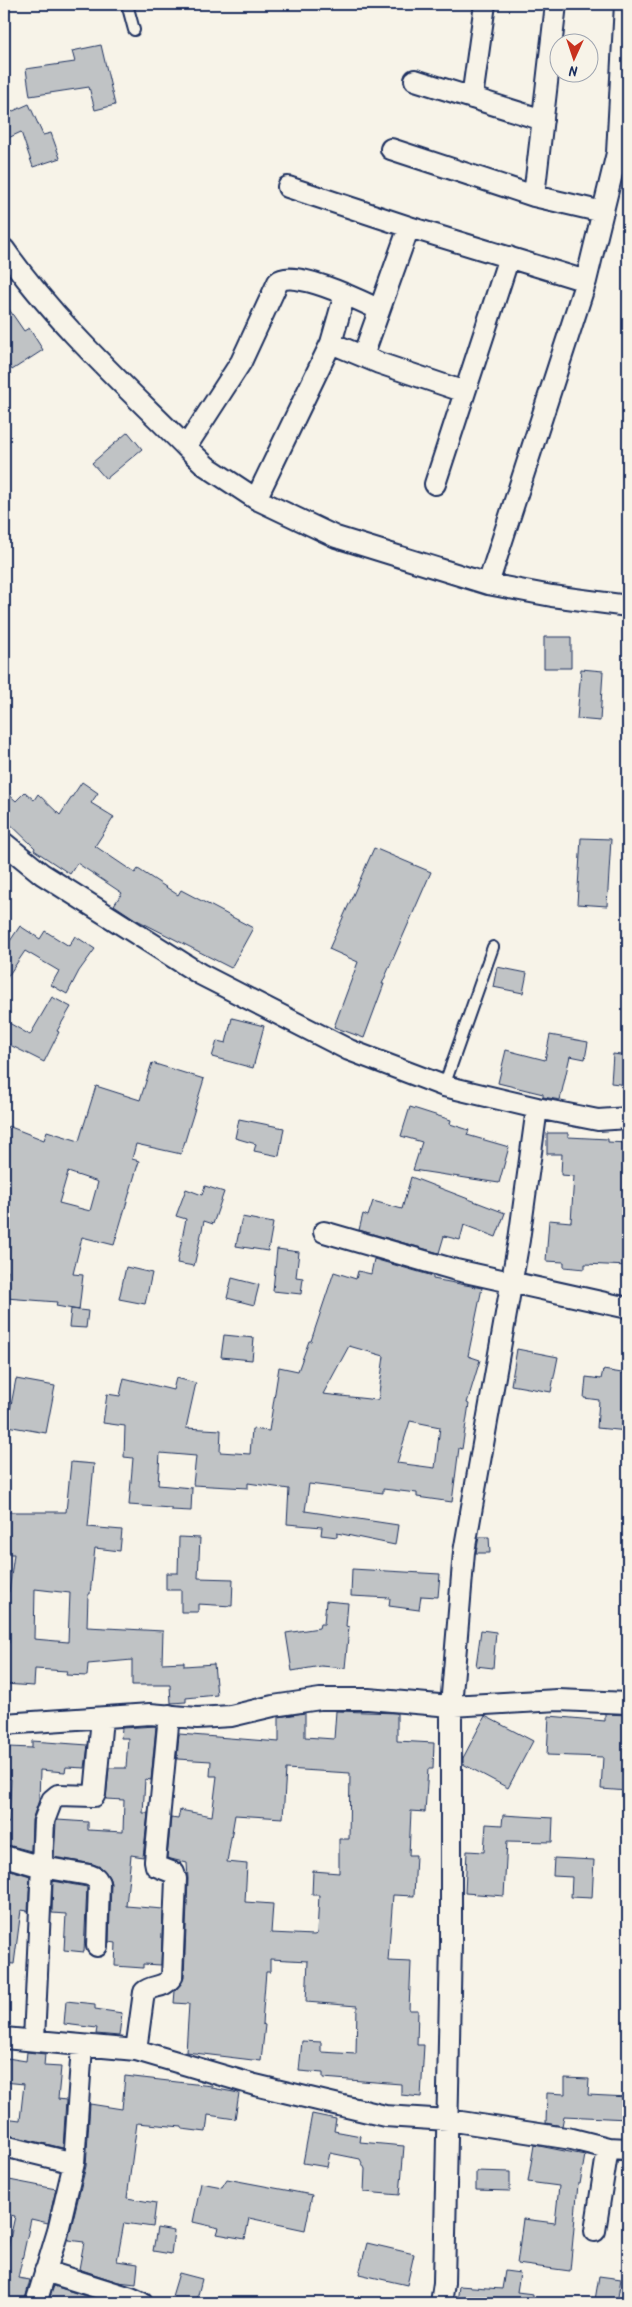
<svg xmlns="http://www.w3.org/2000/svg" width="632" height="2307" font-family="Kalam,sans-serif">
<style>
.building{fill:#c0c3c5;stroke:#1b2f5e;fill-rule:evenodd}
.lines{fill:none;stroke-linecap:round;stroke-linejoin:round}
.service-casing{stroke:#1b2f5e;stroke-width:14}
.minor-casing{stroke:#1b2f5e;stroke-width:24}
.service{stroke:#f7f3e8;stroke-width:10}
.minor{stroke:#f7f3e8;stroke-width:20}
</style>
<rect width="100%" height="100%" fill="#f7f3e8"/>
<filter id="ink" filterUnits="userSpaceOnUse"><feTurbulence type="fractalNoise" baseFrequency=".02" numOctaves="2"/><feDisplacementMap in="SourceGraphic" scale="10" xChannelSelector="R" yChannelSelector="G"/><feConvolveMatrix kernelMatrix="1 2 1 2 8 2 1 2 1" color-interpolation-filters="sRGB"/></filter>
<g filter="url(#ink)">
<!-- building -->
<path class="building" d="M101 45 115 105 95 110 89 87 30 96 26 69 75 62 72 51Z
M29 104 43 135 51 133 60 158 33 167 21 132 4 140V115Z
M4 302 24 331 29 328 43 350 12 370 4 357Z
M128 432 142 449 106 479 92 463Z
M544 637H571V668H544Z
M581 669 603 671 600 721 577 719Z
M82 782 98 793 91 803 114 817 95 846 135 873 138 869 178 895 181 890 253 928 231 968 135 919 114 905 122 893 77 863 70 874 34 850 35 848 4 818V790L16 801 25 792 34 800 38 794 60 815Z
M581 838 611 839 607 906 577 904Z
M374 848 431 872 382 984H384L364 1038 334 1027 358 962 329 949Z
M20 926 40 939 45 931 69 946 75 936 95 949 79 971 67 994 51 985 59 971 25 951 4 982V950Z
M497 967 527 973 523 993 493 987Z
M52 997 71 1007 57 1031 59 1032 44 1062 4 1042V1020L30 1035Z
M232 1018 264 1026 253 1068 212 1057 217 1041 226 1043Z
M550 1035 588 1042 585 1059 570 1056 560 1100 543 1097V1094L498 1083 506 1050 545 1060Z
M613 1054 628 1056V1085L611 1083Z
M152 1063 204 1079 181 1154 136 1144 132 1159 139 1161 114 1245 82 1237 73 1274 83 1275 79 1310 56 1306 57 1302 6 1298 8 1271H4L9 1227 4 1226V1138L8 1126 44 1140 47 1131 79 1141 96 1086 140 1100ZM68 1172 98 1182 90 1211 59 1203Z
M410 1107 451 1120 450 1124 469 1130 467 1135 509 1147 499 1183 413 1170 422 1142 401 1136Z
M239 1119 284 1128 279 1156 254 1151 256 1144 235 1138Z
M547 1133H568V1137L608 1139V1142L628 1143V1266L585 1264V1269L564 1267V1262L546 1261 549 1220 571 1222 574 1176 561 1175 562 1154H547Z
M411 1177 505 1213 496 1237 464 1225 460 1240 444 1236 439 1253 359 1230 363 1214 368 1216 373 1201 402 1209Z
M205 1186 224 1192 213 1224 204 1221 194 1266 177 1263 186 1219 176 1216 186 1189 202 1195Z
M242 1217 273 1223 268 1251 236 1246Z
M277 1249 299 1252 296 1277 303 1278 301 1294 273 1291Z
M374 1259 433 1276V1279L482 1288 468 1356 480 1360 467 1403 469 1404 462 1449 459 1448 452 1502 417 1497V1493L383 1489V1493L309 1484 305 1511 398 1525 395 1545 337 1533V1537L321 1535 322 1527 287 1524 289 1489 248 1483V1488L193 1485 196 1456 160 1453 158 1485 192 1488 191 1511 171 1510V1508L129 1505 133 1458 124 1457 125 1426 103 1423 107 1394 120 1396 124 1378 173 1390 176 1378 196 1383 186 1428 221 1430 220 1452 250 1454 252 1429 269 1431 279 1367 298 1371 309 1341H311L334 1272 356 1279 358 1271 371 1274ZM349 1346 384 1356 378 1400 323 1394ZM410 1421 440 1427 435 1468 397 1463Z
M126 1267 152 1273 145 1304 119 1299Z
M232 1278 259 1285 254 1305 227 1298Z
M71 1309 88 1311 86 1328 69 1327Z
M224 1335 254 1338 252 1360 221 1357Z
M517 1349 558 1357 551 1392 511 1385Z
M603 1370 628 1374V1431L597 1428 599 1400 584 1398 586 1377 601 1379Z
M16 1379 55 1386 46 1433 7 1426Z
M71 1462 94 1464 88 1527 122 1530 120 1551 95 1548 90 1594H88L87 1627 163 1631 162 1663 184 1662V1666L214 1664 217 1695 186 1698V1702L171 1703 170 1685H132V1660L88 1664 87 1676 66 1675 67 1671 35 1669 34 1686 4 1684V1644L9 1643 8 1609H4V1592H9L14 1554H4V1512H66ZM35 1589 70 1593 68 1642 34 1639Z
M179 1537 200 1538 198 1578 233 1579 232 1606 198 1604V1612H181V1590H166V1573H178Z
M479 1537H489L490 1553H476Z
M352 1569 440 1574 438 1597 421 1596 419 1610 389 1606 390 1598 351 1596Z
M326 1601 348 1603 346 1626 349 1627 345 1668 321 1666 292 1671 286 1633 319 1628 320 1624H324Z
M481 1630 496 1632 493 1668 476 1666Z
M336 1711 397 1713V1741L434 1743 433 1769H428L425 1812 411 1811 409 1855H416L414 1896 393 1895 388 1961 411 1962 409 2010H418L417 2045H424L421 2097 401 2095V2084L323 2078V2073L299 2071 302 2041 321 2042V2052L356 2054 357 2006 306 2002 308 1961 270 1959V1972H266L264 1996 262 2024 265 2025 261 2061 186 2052 189 2004 174 2003 175 1991 184 1977 188 1879 187 1863 167 1858 171 1818 178 1819 180 1810 212 1816 217 1776H210L211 1761 177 1759 179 1734 279 1742V1717L305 1713V1737L334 1739ZM286 1769 350 1773 349 1839H339V1873L313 1871 312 1895H319L317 1934 314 1935 271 1933 273 1904 245 1902 247 1864 227 1862 235 1815 283 1818Z
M605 1714 628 1715V1791L601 1789 603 1757 547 1755 549 1716 605 1721Z
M485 1716 533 1741 508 1788 463 1764V1758Z
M156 1726 151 1780 145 1779 143 1813H148L143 1857 131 1855 126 1906 163 1909 161 1965 143 1964V1968L115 1966 116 1943 109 1942 111 1883 109 1877 101 1867 93 1864 54 1857 56 1823 57 1820 88 1822V1830L123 1832 124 1800 106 1799 109 1768H126L128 1738H121L122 1728Z
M32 1741 88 1745 85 1768 66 1767 65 1772 40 1770 39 1800 32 1820 31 1851 4 1844V1822L9 1823 11 1779 7 1778 9 1747 32 1748Z
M503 1815 553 1818 552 1842 507 1841 504 1896 465 1893 467 1851 484 1852 486 1824 502 1825Z
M554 1858 594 1860 592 1898 571 1897 572 1877 553 1876Z
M4 1868 30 1876 28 1911 21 1910 14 1964 4 1963Z
M53 1881 87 1887 84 1952 64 1950 66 1914 52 1913Z
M66 2001 95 2004V2009L122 2013 119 2036 96 2034 97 2028 64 2024Z
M27 2052 45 2054 44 2066 61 2067 58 2099 66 2100 63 2148 4 2134V2118L20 2120 24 2084 4 2082 7 2058 26 2061Z
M125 2076 212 2086V2088L239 2093 235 2119 208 2115 206 2132 182 2129V2127L137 2123 127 2198 156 2203 153 2227 124 2223 117 2261 138 2264 136 2284 118 2282 79 2269 84 2242 68 2240 86 2166 90 2104 122 2109Z
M565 2078 589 2079 588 2095 628 2097V2119L564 2116 562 2126 546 2123 547 2093 565 2094Z
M312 2114 336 2119 334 2131 361 2136 360 2142 404 2146 400 2195 364 2192 365 2169 360 2159 330 2153 327 2167 303 2163Z
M534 2145 585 2155 580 2184H578L570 2271 517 2264 523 2219 555 2223 559 2186 528 2182Z
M476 2171 510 2172V2191L476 2190Z
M4 2179 56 2189 48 2223 31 2219 18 2278 30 2280 24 2303H4V2266L15 2216 4 2214Z
M227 2179 312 2195 305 2230 249 2218 245 2239 217 2234 219 2228 193 2222 201 2183 222 2187Z
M157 2228 174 2231 171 2254 153 2251Z
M367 2243 414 2254 407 2285 359 2274Z
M505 2271 520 2273 517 2292 533 2294V2303H457L459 2286 502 2289Z
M179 2273 202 2279 196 2303H170Z
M599 2276 621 2279 617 2303 595 2300Z
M54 2286 104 2302V2303H48Z"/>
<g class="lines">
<!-- service casing -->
<g class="service-casing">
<path id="service" d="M127 4 134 30
M444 1086 493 947"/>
</g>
<!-- minor casing -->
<g class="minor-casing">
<path id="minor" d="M415 80 543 120
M472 98 485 4
M391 149 534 196 603 212
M288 187 409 227 586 281
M534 196 556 4
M4 249C56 323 123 384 186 447L206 466 256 499 336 537 488 584 552 596 628 606
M331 343 379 363 465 392
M363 356 409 227
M186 447 241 362 278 282C293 268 361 301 378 309
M435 484 509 257
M256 499 331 343 345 294
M488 584 586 281 617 153 625 4
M4 843 42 874 200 974 349 1050 444 1086 537 1108 598 1120 628 1118
M324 1232 456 1270 628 1308
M4 1724 150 1714 197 1718 231 1716 273 1706 320 1699H368L451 1706 558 1700 628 1703
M4 1856 42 1867 89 1875 96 1878 99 1883 97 1946
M4 2038 136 2050 255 2085 385 2116 448 2120 572 2139 608 2148 628 2149
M34 2040 44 1821 52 1800 58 1795 94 1796 95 1794 102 1718
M136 2050 144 1992C153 1984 162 1990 172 1977L176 1879 174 1873 156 1866 155 1861 169 1715
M4 2146 74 2163
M595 2231 608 2148
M45 2271 131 2298 142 2303
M36 2303 58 2231 74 2163 82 2046
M441 2303 444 2283 451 1943V1706L464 1552 519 1240 537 1108"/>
</g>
<!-- service -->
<use href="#service" class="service"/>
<!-- minor -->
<use href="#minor" class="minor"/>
</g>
</g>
<!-- margin -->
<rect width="632" height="2307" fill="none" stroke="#f7f3e8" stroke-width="20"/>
<rect x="10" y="10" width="612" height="2287" fill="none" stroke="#1b2f5e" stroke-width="2" filter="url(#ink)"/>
<!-- north arrow -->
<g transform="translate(574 58) rotate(183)"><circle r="24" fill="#f7f3e8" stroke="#9fa5b1"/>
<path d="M0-4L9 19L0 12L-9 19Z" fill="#c8321e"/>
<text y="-8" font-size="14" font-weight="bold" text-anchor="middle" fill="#1b2f5e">N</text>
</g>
</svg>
